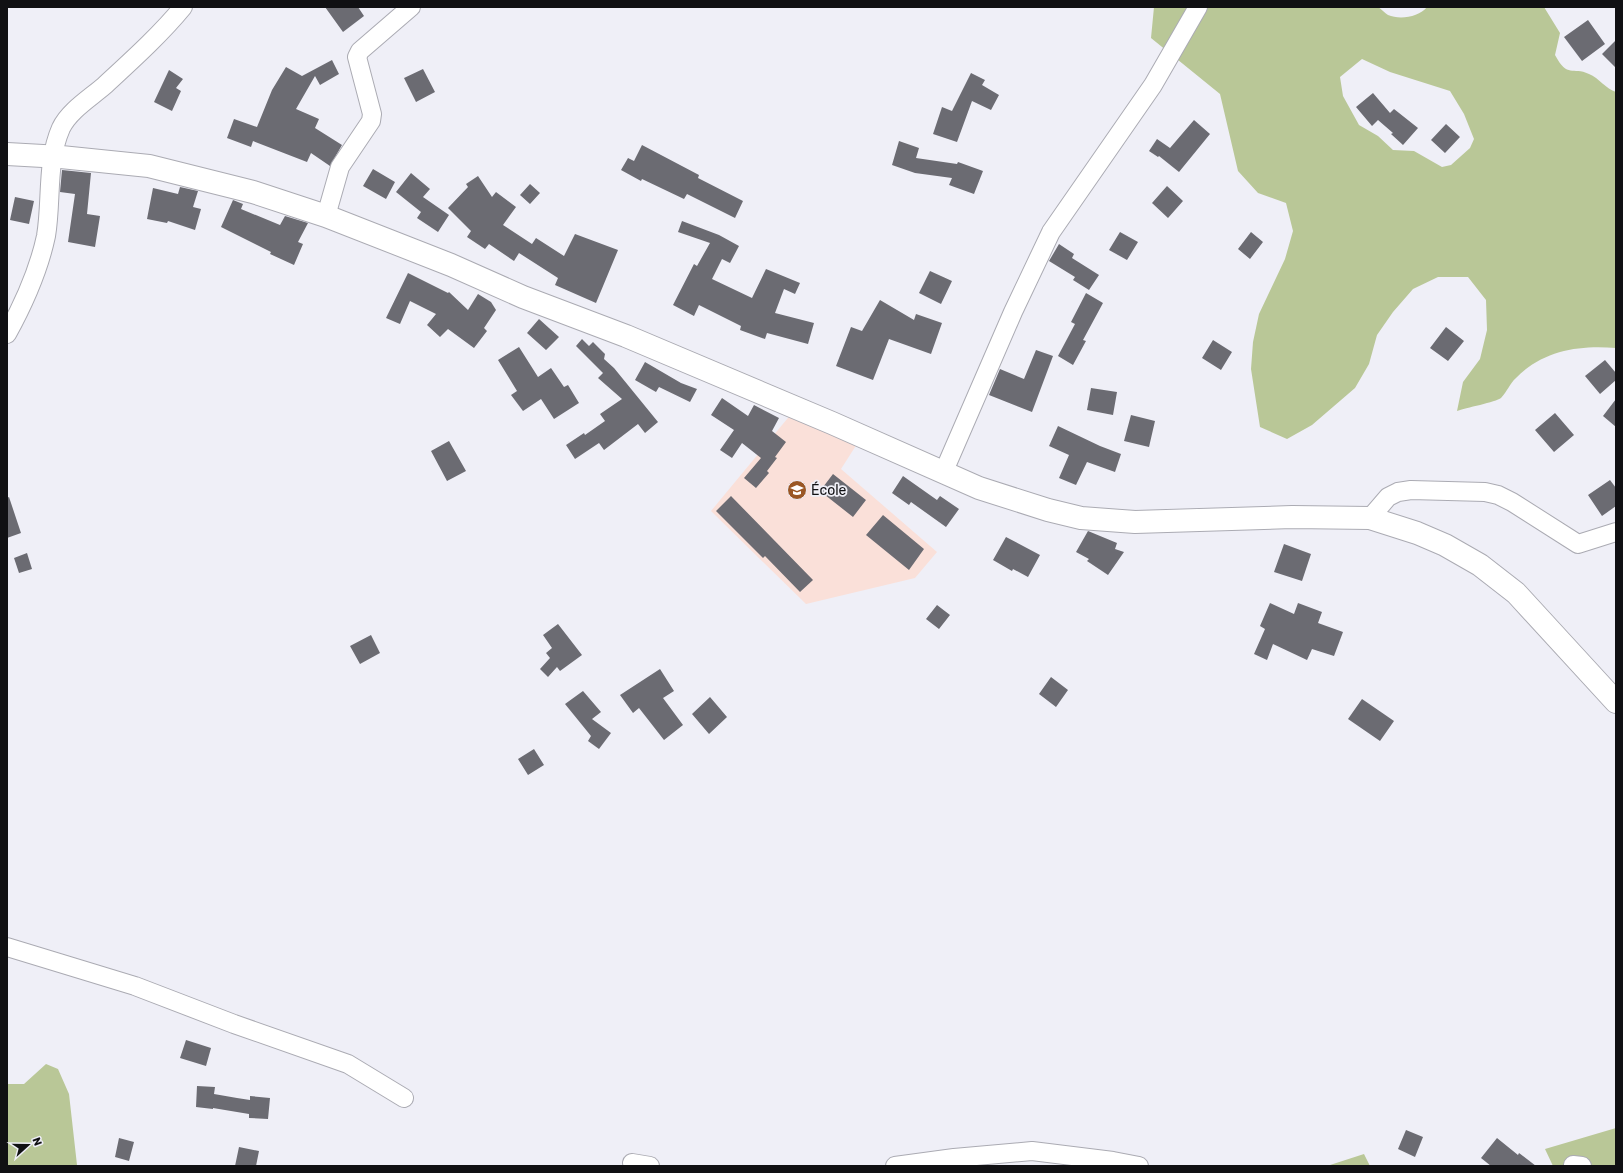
<svg xmlns="http://www.w3.org/2000/svg" width="1623" height="1173" font-family="Rubik,sans-serif">
<style>
.education{fill:#fae0d9}
.green{fill:#b9c797;fill-rule:evenodd}
.building{fill:#6b6b72}
.lines{fill:none;stroke-linecap:round;stroke-linejoin:round}
.minor-casing{stroke:#ababb3;stroke-width:20}
.major-casing{stroke:#ababb3;stroke-width:24}
.minor{stroke:#fff;stroke-width:18}
.major{stroke:#fff;stroke-width:22}
.labels{text-anchor:middle;dominant-baseline:central;stroke-width:3.5;stroke-linejoin:round;paint-order:stroke}
.poi-label{font-size:14px;fill:#101013;stroke:#efeff7;text-anchor:start}
</style>
<rect width="100%" height="100%" fill="#efeff7"/>
<!-- education -->
<path class="education" d="M792 413 857 444 841 469 937 552 915 578 806 604 711 511Z"/>
<!-- green -->
<path class="green" d="M1154 7H1378C1381 9 1385 13 1388 15 1400 20 1419 17 1427 7H1544L1560 33 1555 55C1568 79 1572 66 1589 74 1599 78 1606 89 1616 92V348C1580 345 1543 350 1516 378 1510 383 1507 392 1501 398 1496 402 1465 408 1457 411L1463 382 1480 359 1487 330 1486 300 1468 277H1438L1413 289 1393 312 1377 335 1369 364 1355 388 1312 425 1287 439 1260 427 1251 369 1253 342 1259 314 1285 259 1293 231 1286 203 1258 193 1238 171 1220 94 1151 38ZM1362 59 1390 72 1450 91 1464 114 1474 139 1470 148 1451 165 1442 167 1414 151 1393 150 1378 136 1359 125 1343 96 1340 77Z
M46 1064 58 1069 69 1094 77 1165 79 1166H7V1084H24Z
M1616 1128V1166H1553L1545 1149Z
M1364 1154 1370 1166H1330V1165Z"/>
<!-- building -->
<path class="building" d="M325 7H358L364 16 343 32Z
M1588 20 1605 44 1582 61 1564 37Z
M1616 40V68L1602 54Z
M332 60 339 74 320 85 315 76 296 109 319 119 315 128 342 145 330 166 311 153 307 162 253 141 251 147 227 138 234 119 257 127 272 90 286 67 302 76Z
M423 69 435 92 416 102 404 78Z
M169 70 183 79 176 88 181 91 172 111 154 102Z
M971 73 985 80 982 85 999 95 991 110 972 101 957 142 933 134 942 107 952 111Z
M1373 93 1390 113 1394 109 1418 128 1403 145 1391 134 1393 133 1378 120 1372 126 1356 107Z
M1194 120 1210 134 1179 172 1159 156 1158 157 1149 151 1157 139 1170 148Z
M1446 124 1460 137 1445 153 1431 140Z
M899 141 919 148 916 158 957 164 958 162 983 171 974 194 949 185 952 178 915 173 892 165Z
M642 145 699 175 698 178 743 201 735 218 687 194 684 199 642 179 641 181 621 170 628 158 634 161Z
M373 169 395 182 386 199 363 186Z
M62 170 91 173 87 214 100 216 95 247 68 242 75 194 60 192Z
M411 173 430 189 423 197 449 215 438 232 417 218 421 212 396 192Z
M478 176 492 197 496 192 516 207 503 225 532 244 536 238 564 256 575 234 618 250 596 303 555 285 558 278 519 253 514 261 489 244 485 249 467 237 471 231 448 208 468 187 466 184Z
M530 184 540 193 530 204 520 195Z
M1167 186 1183 201 1168 218 1152 203Z
M180 187 198 191 193 207 201 209 195 230 168 221 167 223 147 219 153 188 178 194Z
M15 197 34 201 29 224 10 220Z
M233 200 243 204 241 209 280 225 285 216 308 223 298 242 303 244 294 265 270 254 271 252 221 227Z
M682 221 719 235 739 246 730 263 722 259 712 279 752 298 766 269 800 283 795 294 784 289 775 313 814 323 808 344 767 333 765 339 740 330 741 326 699 305 694 316 673 305 694 264 697 266 710 243 678 232Z
M1120 232 1138 242 1127 260 1109 250Z
M1251 232 1263 242 1250 259 1238 249Z
M1059 244 1074 254 1072 258 1099 275 1089 290 1073 280 1075 277 1049 261Z
M930 271 952 281 941 304 919 293Z
M408 273 448 293 449 292 468 310 478 294 491 302 496 310 484 328 487 331 474 348 448 329 440 337 427 325 436 314 410 301 400 324 386 318Z
M1086 293 1103 303 1083 340 1086 341 1073 365 1058 356 1075 324 1071 322Z
M880 300 914 320 916 314 942 323 931 354 889 339 873 380 836 366 851 327 862 331Z
M539 319 559 337 546 350 527 333Z
M1446 327 1464 341 1448 361 1430 348Z
M582 339 589 346 593 342 605 354 604 359 614 368 658 422 645 433 638 424 604 450 599 443 575 459 566 445 584 433 585 435 605 421 600 414 622 399 598 378 603 373 576 346Z
M1213 340 1232 352 1221 370 1202 358Z
M519 347 538 377 551 368 564 387 568 385 579 403 554 419 541 399 523 411 511 395 517 391 498 360Z
M1036 350 1053 356 1032 412 989 395 1000 369 1024 379Z
M1605 360 1616 373V380L1600 394 1585 376Z
M645 362 681 383 697 389 690 402 659 387 656 392 635 380Z
M1091 388 1117 392 1113 415 1087 410Z
M722 398 748 416 754 405 779 418 772 431 786 442 775 457 777 458 767 471 769 473 756 488 744 478 761 458 742 443 732 458 720 450 734 430 711 415Z
M1616 399V427L1603 416Z
M1555 413 1574 435 1554 452 1535 430Z
M1131 415 1155 421 1149 447 1124 441Z
M1058 426 1100 446 1121 454 1115 472 1087 462 1076 485 1059 478 1069 455 1049 446Z
M449 441 466 471 447 481 431 451Z
M833 474 866 500 853 517 820 491Z
M903 476 937 500 940 496 959 509 946 527 911 502 909 505 892 493Z
M1610 480 1616 488V506L1602 516 1588 495Z
M731 496 813 580 800 592 765 556 763 558 716 511Z
M9 497 21 533 7 538V498Z
M883 515 924 549 909 570 866 535Z
M1088 531 1117 543 1115 549 1124 552 1108 575 1087 561 1089 559 1076 552Z
M1006 537 1040 555 1028 577 1013 569 1012 571 993 560Z
M1284 544 1311 554 1302 581 1274 572Z
M27 553 32 569 19 573 14 558Z
M1270 603 1294 614 1298 603 1322 612 1318 623 1343 632 1334 656 1312 649 1307 660 1273 644 1267 660 1254 654 1265 629 1260 626Z
M937 605 950 615 939 629 926 619Z
M558 624 582 655 560 671 557 667 548 677 540 669 550 658 546 653 552 648 543 635Z
M371 635 380 653 360 664 350 646Z
M660 669 674 691 663 698 683 725 664 740 639 708 633 713 620 695Z
M1051 677 1068 690 1056 707 1039 694Z
M583 691 601 712 592 719 611 733 599 749 588 741 591 736 565 704Z
M710 697 727 717 709 734 692 714Z
M1362 699 1394 721 1380 741 1348 719Z
M534 749 544 765 528 775 518 759Z
M186 1040 211 1048 206 1066 180 1058Z
M197 1086 215 1087 214 1094 237 1098 250 1100V1096L270 1098 268 1119 249 1118V1114L213 1108V1109L196 1107Z
M1406 1130 1423 1137 1415 1157 1398 1149Z
M119 1138 134 1142 129 1161 115 1157Z
M1497 1138 1518 1155 1519 1153 1536 1166H1491L1481 1158Z
M239 1147 259 1151 256 1166H235Z"/>
<g class="lines">
<!-- minor casing -->
<g class="minor-casing">
<path id="minor" d="M326 216 340 167 371 121 372 114 357 57 360 51 411 7
M7 334C23 305 39 269 46 236 52 201 46 162 61 128 69 111 90 98 104 86 131 61 160 35 183 7
M944 471 1013 312 1051 232 1153 85 1198 7
M1370 518 1388 497 1398 492 1411 490 1485 492 1498 495 1512 502 1578 544 1616 532
M7 947 135 986 234 1024 348 1064 404 1098
M632 1163 650 1166
M1573 1165 1582 1166
M895 1166 954 1158 1032 1151 1113 1161 1139 1166"/>
</g>
<!-- major casing -->
<g class="major-casing">
<path id="major" d="M7 154 61 157 149 166 253 192 326 216 451 265 523 297 626 336 832 423 979 488 1048 510 1081 518 1135 522 1292 517 1370 518 1417 533 1445 545 1480 565 1516 593 1616 702"/>
</g>
<!-- minor -->
<use href="#minor" class="minor"/>
<!-- major -->
<use href="#major" class="major"/>
</g>
<!-- icons -->
<defs>
<g id="school-disc" transform="scale(1)"><circle r="9.5" fill="#9a5725" stroke="#efeff7"/><path d="M0-5L7-2L0 1L-7-2ZM-4 1L0 2.5L4 1V4Q0 6-4 4Z" fill="#fff"/></g>
</defs>
<g fill-rule="evenodd">
<use href="#school-disc" x="797" y="490"/>
</g>
<g class="labels">
<!-- poi labels -->
<g class="poi-label">
<text x="811" y="490">École</text>
</g>
</g>
<!-- border -->
<rect width="1623" height="1173" fill="none" stroke="#101013" stroke-width="16"/>
<!-- north arrow -->
<g transform="translate(28 1145) rotate(69)" stroke="#efeff7" stroke-width="3" paint-order="stroke">
<path d="M0-3L7 15L0 10L-7 15Z" fill="#101013"/>
<text y="-6" font-size="11" font-weight="bold" text-anchor="middle" fill="#101013">N</text>
</g>
</svg>
